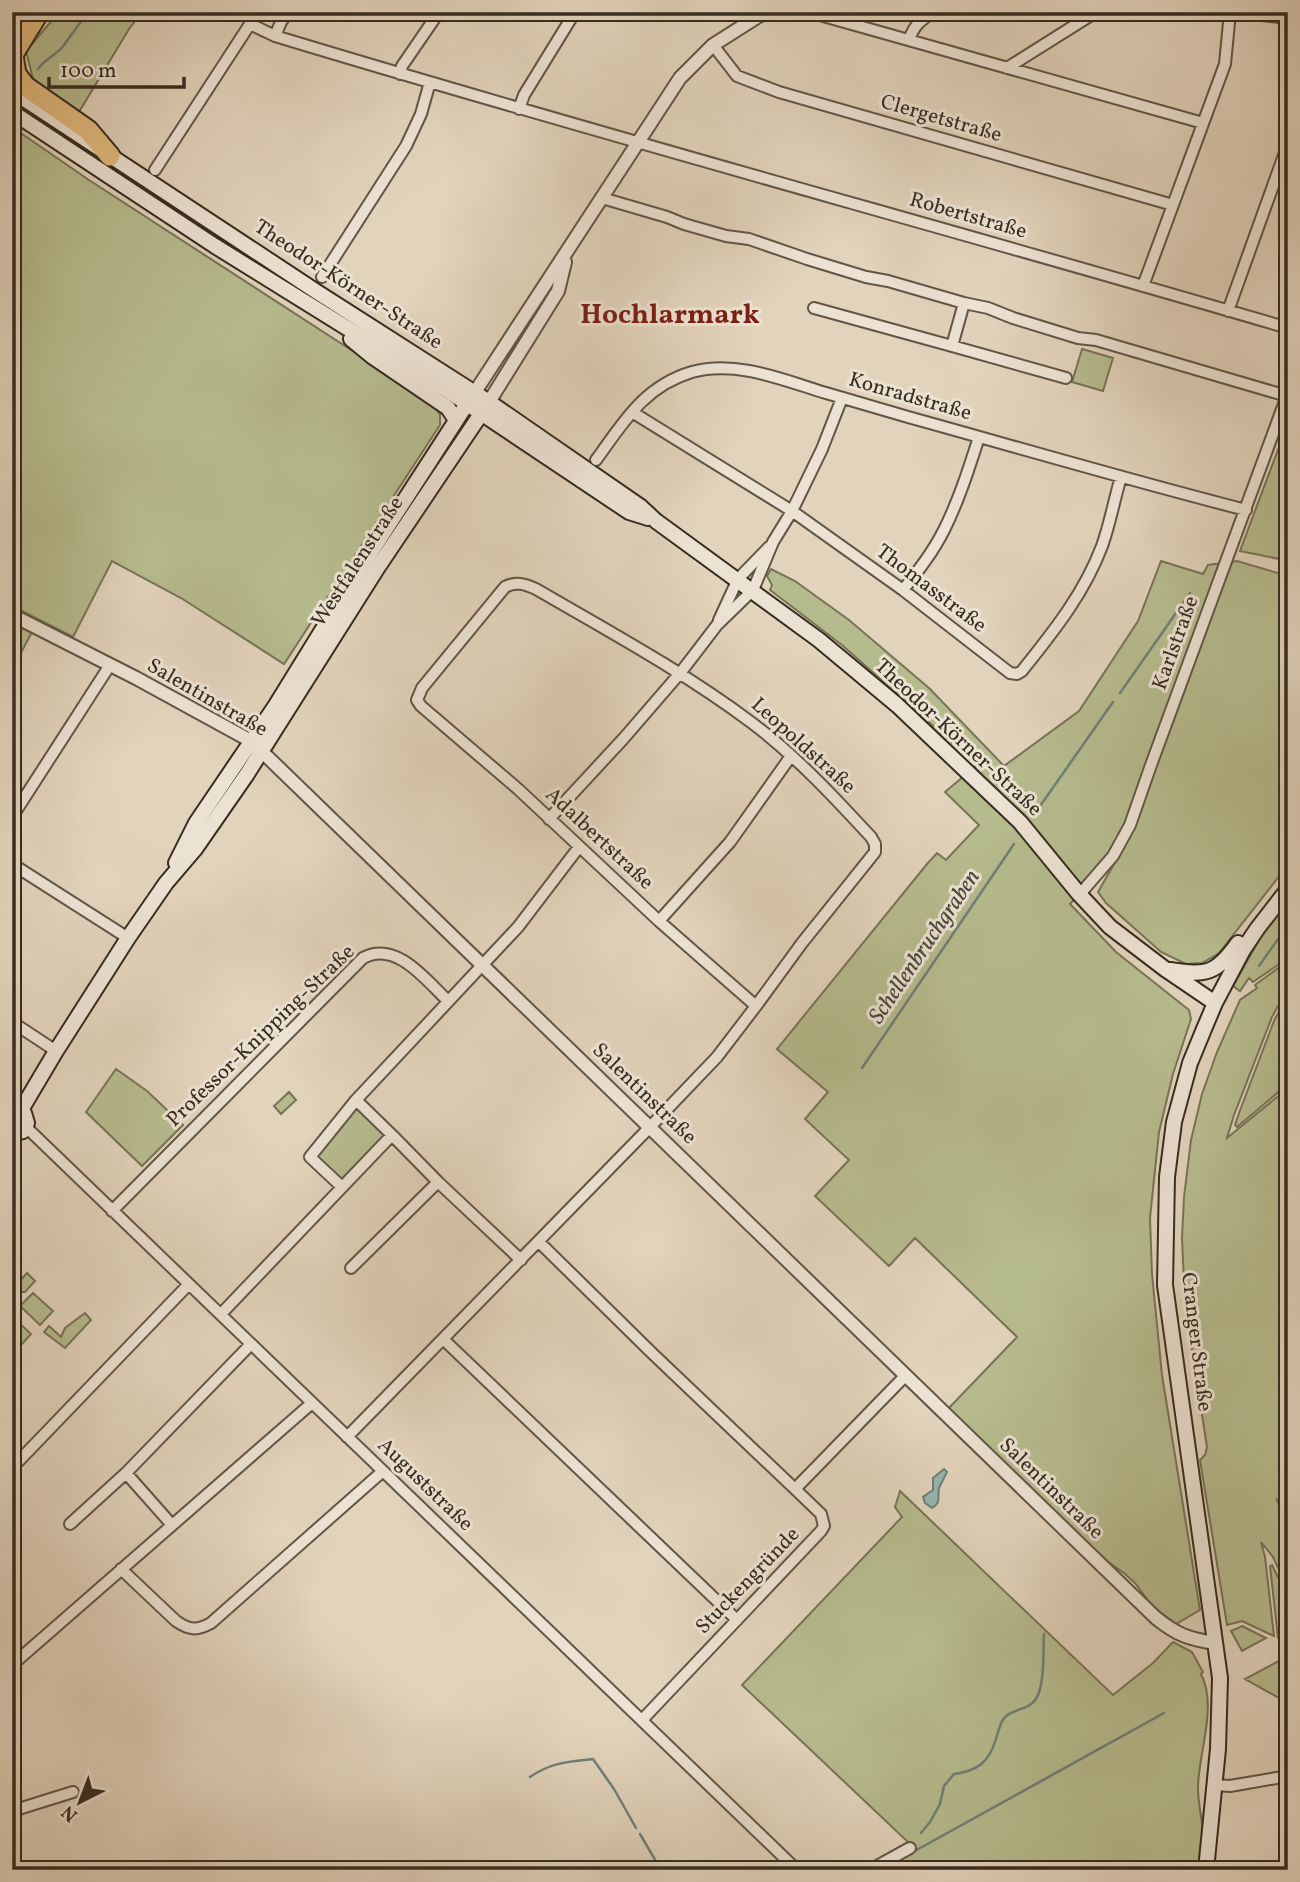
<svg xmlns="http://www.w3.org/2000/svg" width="1300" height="1882" font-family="Vollkorn,serif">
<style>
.green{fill:#b6bb8e;stroke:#767456;stroke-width:2}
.water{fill:#95b7b2;stroke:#6f7f77;stroke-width:2}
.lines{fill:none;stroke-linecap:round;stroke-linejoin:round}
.stream{stroke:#6f7f77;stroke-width:2.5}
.minor-casing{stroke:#615646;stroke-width:14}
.tertiary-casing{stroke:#615646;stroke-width:16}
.secondary-casing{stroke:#362c1f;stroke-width:18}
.motorway-casing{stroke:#362c1f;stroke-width:23}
.minor{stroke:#ece2d3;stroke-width:10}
.tertiary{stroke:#ece2d3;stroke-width:12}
.secondary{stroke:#ece2d3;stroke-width:14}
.motorway{stroke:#e1ba7e;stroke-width:19}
.labels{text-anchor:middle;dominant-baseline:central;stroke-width:6;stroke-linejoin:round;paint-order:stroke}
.street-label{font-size:21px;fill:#362c1f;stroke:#ece2d3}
.water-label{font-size:23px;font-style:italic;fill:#49483c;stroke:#ece2d3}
.district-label{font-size:28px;font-weight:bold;fill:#7a1f14;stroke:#ece2d3}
</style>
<rect width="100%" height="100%" fill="#e2d3bc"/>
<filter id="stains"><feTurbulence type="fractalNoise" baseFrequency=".00286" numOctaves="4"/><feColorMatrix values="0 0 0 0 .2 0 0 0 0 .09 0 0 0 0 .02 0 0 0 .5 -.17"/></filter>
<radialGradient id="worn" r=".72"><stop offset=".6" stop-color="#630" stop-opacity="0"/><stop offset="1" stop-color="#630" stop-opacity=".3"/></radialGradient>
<!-- green -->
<path class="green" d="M59 12H142L129 29 79 112 33 79 26 51Z
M12 127 89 180 382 370 432 405 440 414V425L284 664 181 598 112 561 73 637 12 606Z
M1082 349 1113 358 1103 391 1072 382Z
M1288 423V549L1284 560 1240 551Z
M1161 561 1203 574 1208 565 1237 561 1288 576V865L1219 953 1202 963 1186 964 1161 952 1106 903 1098 892 1114 864 1110 861 1070 904 1116 952 1189 1010 1191 1019 1173 1074 1159 1132 1150 1218 1152 1274 1162 1375 1200 1610 1176 1624 1153 1607 1135 1583 1124 1573 1101 1557 947 1410 1017 1337 915 1238 889 1266 815 1196 849 1160 805 1119 828 1092 777 1049 927 864 937 853 946 860 979 825 945 792 977 765 842 645 770 590 772 585 767 576 771 569 795 581 849 620 929 688 1004 766 1079 711 1138 621Z
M12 620 33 630 12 670Z
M1288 899V958L1253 982 1249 978 1240 991 1233 986 1262 935Z
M1288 961V988L1272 1017 1234 1115 1227 1138 1288 1088V1509L1277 1500 1288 1535V1589L1273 1557 1261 1542 1265 1557 1274 1636 1242 1621 1227 1625 1200 1460 1205 1455 1207 1447 1185 1304 1182 1238 1184 1197 1191 1140 1202 1094 1217 1052 1240 1000 1257 988 1255 985Z
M1288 994V1084L1237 1127 1235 1125 1239 1113 1274 1021Z
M116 1069 147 1091 183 1125 142 1166 86 1112Z
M289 1092 296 1100 281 1114 274 1106Z
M355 1107 383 1132V1139L343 1179H340L317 1157V1155Z
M27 1273 35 1281 25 1292H20L17 1289V1284Z
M33 1293 53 1311 40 1325 20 1306Z
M85 1313 91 1320 65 1348 44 1332 49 1326 61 1337 65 1328Z
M17 1321 31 1334 20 1346 12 1339V1326Z
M900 1491 1113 1695 1153 1663 1173 1642 1192 1652 1203 1672 1201 1674C1218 1706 1198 1754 1198 1788 1198 1808 1205 1828 1203 1848 1203 1855 1201 1863 1200 1870H896L883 1856 908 1842 742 1685 902 1517 895 1507Z
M1272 1565 1288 1597V1634L1284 1627 1283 1628 1288 1637 1284 1640 1278 1638 1270 1566Z
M1242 1626 1266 1638 1242 1651 1231 1631Z
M1288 1656V1703L1245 1679Z"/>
<!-- water -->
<path class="water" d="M944 1469 947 1472C945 1477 941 1483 939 1488 937 1497 942 1502 932 1508L925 1503 923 1497 933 1490V1478Z"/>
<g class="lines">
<!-- stream -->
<path class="stream" d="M38 69 43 63 61 49 88 12
M1120 693 1190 593
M1038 809 1113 702
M1259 966 1288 925
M862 1068 1014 844
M530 1777C552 1762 568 1762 593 1759L614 1789 636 1828
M921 1833 930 1822 940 1804 944 1786 954 1774C978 1771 989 1762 996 1739 998 1732 1000 1724 1004 1718 1013 1708 1028 1711 1036 1699 1045 1685 1043 1650 1044 1634
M640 1834 661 1870
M913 1852 1164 1713"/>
<!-- minor casing -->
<g class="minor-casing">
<path id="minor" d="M809 12 1203 123
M1235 12 1288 18
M275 36 281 22 288 12
M909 40C914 25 920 21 933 12
M713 45 737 76 779 92 1173 205
M1007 68 1096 12
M400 74 402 66 439 12
M519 109 524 95 575 12
M155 170 250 24 275 36C611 138 951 229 1288 328
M602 198 667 217 684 224 726 236 749 239 807 259 866 277 888 281 964 303 988 308 1013 318 1078 338 1096 340 1287 396
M322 277 406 146 421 114 430 82
M1143 286 1225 64 1230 12
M964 303 952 346 1066 378
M814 308 952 346
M1228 311 1288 144
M632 412 792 511 903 590 1010 673 1017 674 1022 671C1053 632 1084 594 1102 546 1110 524 1114 500 1121 477
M596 460C623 423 644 386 692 372 737 360 783 380 826 393 853 401 880 409 908 417 1020 448 1132 481 1246 510
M903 590C918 571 933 552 944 530 959 500 969 468 979 437
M719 620 738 579 769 547
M12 817 110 665
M549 819 624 738 681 672 717 625 753 590 773 542 792 511 822 449 842 398
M12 864 128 938
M1080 894 1113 856 1130 825 1151 765 1288 393
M659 921 730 842 791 756
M12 1022 56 1051
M26 1127 797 1870
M392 1135 438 1182 521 1260
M342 1187 310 1157 356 1100 518 927 579 847
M112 1211 363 958C396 940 426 980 448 1001
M539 1242 654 1355 795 1489
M351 1268 438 1182
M221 1314 392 1135 356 1100
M443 1339 737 1620
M347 1437 650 1127 717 1057 756 1006 802 943 875 852V844L871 837C834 797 796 756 752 723 684 672 610 632 536 589 525 584 516 581 505 587L422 688 417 700 421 706 518 789 659 921 756 1006
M12 1468 189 1284
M126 1473 172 1525
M70 1524 126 1473 251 1344
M121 1569 176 1621C189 1630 197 1631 211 1623L383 1471
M12 1665 312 1403
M642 1720 821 1531 824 1526 821 1514 795 1489 906 1375
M1215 1785 1230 1786 1288 1776
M12 1811 73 1792
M870 1870 910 1848"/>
</g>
<!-- tertiary casing -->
<g class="tertiary-casing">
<path id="tertiary" d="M475 392 680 78 713 45 765 12
M489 402 558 291 565 262
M12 615 136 678 251 741 1156 1618C1177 1635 1189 1639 1215 1643"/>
</g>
<!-- secondary casing -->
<g class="secondary-casing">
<path id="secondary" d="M12 91 317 292 489 402 641 507 656 521 819 640 897 705 1020 822 1079 894 1110 927 1165 969 1215 1003
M12 112 215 246 442 387 629 512 648 518
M351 339 373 357 448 408 456 420
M176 863 196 823 276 705 360 569 472 396
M1170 970C1206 976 1216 974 1238 943
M21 1110 56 1051 128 938 166 883 195 849 247 774 378 567 489 402
M12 1134 23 1131 27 1123 24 1113 14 1108
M1206 1870 1218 1749 1220 1678 1165 1285 1167 1177 1174 1122 1190 1063 1204 1029 1215 1003 1243 950 1257 929 1288 889"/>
</g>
<!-- motorway casing -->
<g class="motorway-casing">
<path id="motorway" d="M13 55 16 74 25 86 88 130 110 156
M12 56 39 12"/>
</g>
<!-- minor -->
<use href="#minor" class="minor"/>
<!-- tertiary -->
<use href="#tertiary" class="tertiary"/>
<!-- secondary -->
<use href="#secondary" class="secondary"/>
<!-- motorway -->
<use href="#motorway" class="motorway"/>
</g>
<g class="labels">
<!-- street labels -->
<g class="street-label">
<text transform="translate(941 119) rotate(16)">Clergetstraße</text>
<text transform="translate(968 216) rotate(16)">Robertstraße</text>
<text transform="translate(348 285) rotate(33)">Theodor-Körner-Straße</text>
<text transform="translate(910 397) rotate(16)">Konradstraße</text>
<text transform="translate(358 562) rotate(-57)">Westfalenstraße</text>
<text transform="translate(931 589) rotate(37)">Thomasstraße</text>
<text transform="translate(1176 643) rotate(-70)">Karlstraße</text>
<text transform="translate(207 698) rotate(30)">Salentinstraße</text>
<text transform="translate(958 738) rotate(43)">Theodor-Körner-Straße</text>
<text transform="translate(803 746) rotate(42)">Leopoldstraße</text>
<text transform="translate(599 839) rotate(43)">Adalbertstraße</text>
<text transform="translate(261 1036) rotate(-44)">Professor-Knipping-Straße</text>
<text transform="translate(644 1094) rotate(44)">Salentinstraße</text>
<text transform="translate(1196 1342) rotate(83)">Cranger Straße</text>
<text transform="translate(425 1485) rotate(44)">Auguststraße</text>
<text transform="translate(1051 1489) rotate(44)">Salentinstraße</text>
<text transform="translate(748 1581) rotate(-46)">Stuckengründe</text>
</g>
<!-- water labels -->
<g class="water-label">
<text transform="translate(925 947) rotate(-56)">Schellenbruchgraben</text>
</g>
<!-- district labels -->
<g class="district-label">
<text x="670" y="315">Hochlarmark</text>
</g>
</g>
<!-- margin -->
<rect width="1300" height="1882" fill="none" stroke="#e2d3bc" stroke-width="42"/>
<rect x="14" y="14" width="1272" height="1854" fill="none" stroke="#362c1f" stroke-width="3.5"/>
<rect x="21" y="21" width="1258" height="1840" fill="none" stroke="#362c1f" stroke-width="2"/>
<!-- north arrow -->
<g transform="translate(80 1802) rotate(222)" stroke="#ece2d3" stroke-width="5" paint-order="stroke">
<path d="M0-5L12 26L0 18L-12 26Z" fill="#362c1f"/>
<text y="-10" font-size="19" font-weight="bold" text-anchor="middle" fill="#362c1f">N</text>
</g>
<!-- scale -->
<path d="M49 77v10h135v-10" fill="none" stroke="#362c1f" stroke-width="3.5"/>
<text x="60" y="77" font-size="21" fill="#362c1f" stroke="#ece2d3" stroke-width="5" paint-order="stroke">100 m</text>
<rect width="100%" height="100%" filter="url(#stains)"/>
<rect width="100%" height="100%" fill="url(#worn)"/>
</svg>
